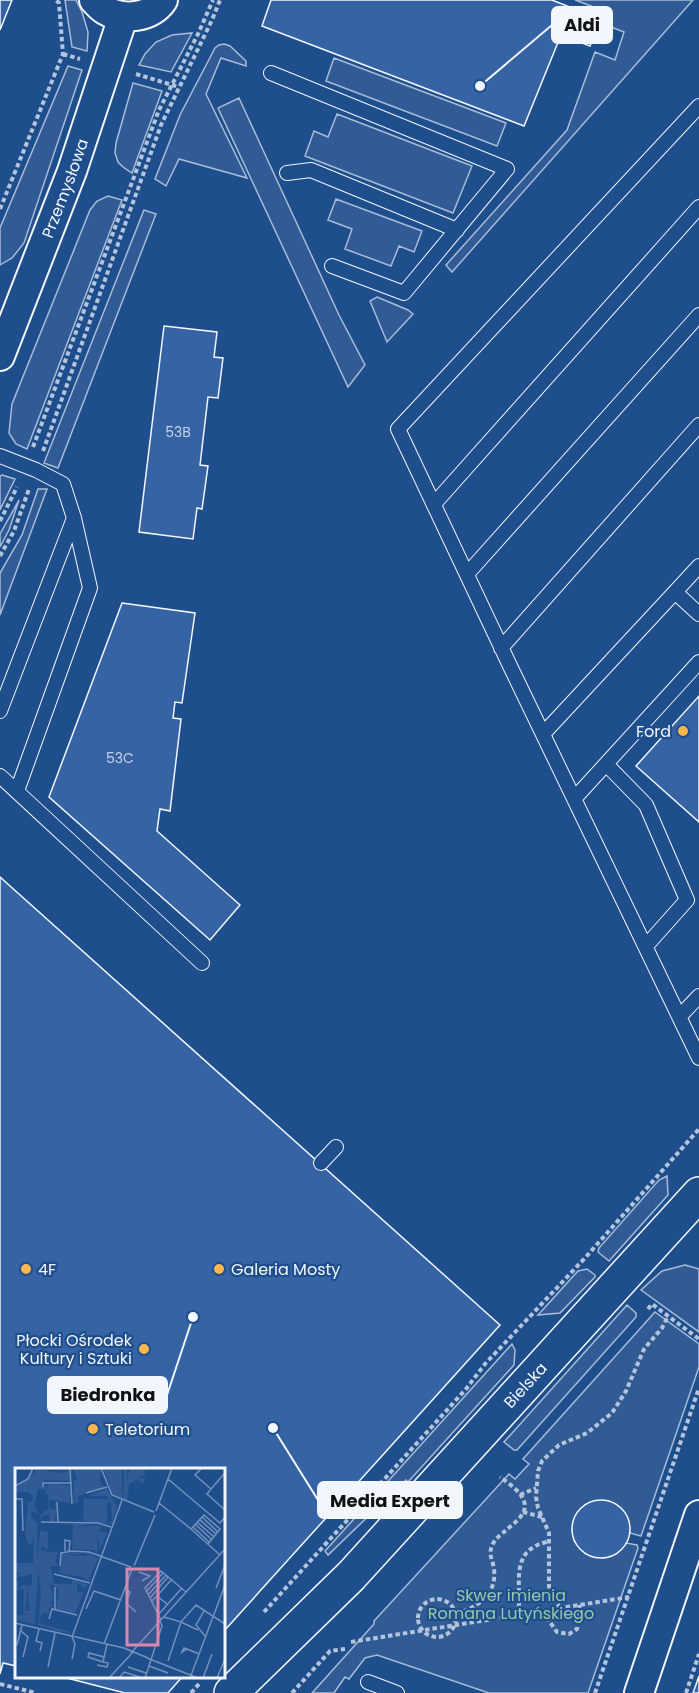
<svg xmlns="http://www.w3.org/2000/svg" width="699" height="1693" font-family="Poppins,sans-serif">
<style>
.built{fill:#305b95;stroke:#a8bbd7;stroke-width:1.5}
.building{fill:#3563a3;stroke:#f2f6ff;stroke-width:1.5}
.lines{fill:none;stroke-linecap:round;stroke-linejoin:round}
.lane-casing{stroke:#f2f6ff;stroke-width:16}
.street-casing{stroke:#f2f6ff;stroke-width:32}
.secondary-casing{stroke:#f2f6ff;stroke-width:36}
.path{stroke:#b3c4dc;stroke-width:4;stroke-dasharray:4.5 3;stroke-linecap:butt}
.lane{stroke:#1f4e8c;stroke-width:14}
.street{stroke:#1f4e8c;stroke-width:28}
.secondary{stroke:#1f4e8c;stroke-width:33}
.poi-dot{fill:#ffb74d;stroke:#1f4e8c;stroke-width:2}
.labels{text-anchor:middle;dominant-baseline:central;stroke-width:4.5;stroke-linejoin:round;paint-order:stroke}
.number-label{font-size:14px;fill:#c3d1e8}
.street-label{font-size:16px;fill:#f2f6ff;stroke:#1f4e8c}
.poi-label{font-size:16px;fill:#f2f6ff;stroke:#1f4e8c;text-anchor:start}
.park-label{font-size:16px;fill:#97c8a6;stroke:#1f4e8c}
.inset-road{fill:none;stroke:#7391ba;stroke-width:1.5}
.view{fill:#da87ad;fill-opacity:0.15;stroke:#da87ad;stroke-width:3}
.inset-edge{fill:none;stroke:#f2f6ff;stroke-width:3}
.leader{fill:none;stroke:#f2f6ff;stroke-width:2}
.callout-dot{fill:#f2f6ff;stroke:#1f4e8c;stroke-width:2}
.callout{fill:#f2f6ff;stroke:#f2f6ff;stroke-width:2}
.callout-label{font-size:18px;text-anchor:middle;font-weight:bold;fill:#111}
</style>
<rect width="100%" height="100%" fill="#1f4e8c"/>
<!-- built -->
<path class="built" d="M65 0H76L82 12 88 32 87 51 72 47Z
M575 0H693L452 272 446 265 567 130 595 52 615 60 624 32 606 25 610 13Z
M192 33 171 72 139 65 145 54 156 42 172 35Z
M224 44 230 46 246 61V66L221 58 206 94 247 178 179 159 166 186 155 179 180 115 215 48 219 45Z
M334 58 506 123 497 146 326 81Z
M68 66 82 70 24 243 12 258 0 265V228Z
M133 83 162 91 132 173 123 167 118 162 115 153 116 143Z
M239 98 339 315 365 365 348 387 218 108Z
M337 114 472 166 453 213 305 156 314 131 328 137Z
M108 196 122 200 27 449 16 444 9 433 12 404 90 210 97 201Z
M336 199 422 231 414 252 399 246 391 266 345 249 352 229 328 220Z
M144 210 156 214 58 468 44 463Z
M377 297 408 310 413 314 387 342 370 301Z
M2 475 15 479 0 510V476Z
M38 489H47L0 615V573L22 535Z
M19 500 9 530 0 547V534Z
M667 1176 668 1195 609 1261 598 1252 599 1248 659 1180Z
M685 1265 699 1269V1332L641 1290 662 1271Z
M587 1269 595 1275V1277L560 1313 538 1315 578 1271Z
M627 1305 636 1313V1317L517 1450H514L504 1442Z
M655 1312 699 1344V1367L641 1536 630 1533 629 1523 624 1512 609 1501H598L587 1504 575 1517 572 1529 574 1541 586 1554 604 1558 616 1554 626 1543 637 1545 638 1548 588 1693H489L377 1655 365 1658 349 1679 345 1677 334 1693H312L374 1624V1621L509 1474 515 1479 529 1464 523 1459Z
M512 1344 515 1350 514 1365 408 1482 406 1480 328 1555 325 1551Z"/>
<!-- building -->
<path class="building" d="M0 0H12L0 30Z
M271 0H552L600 19 590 46 561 35 524 126 262 26Z
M164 326 217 332 214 357 223 358 218 398 208 397 200 465 208 466 202 509 197 508 193 539 139 532Z
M122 603 195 613 182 703 175 702 173 718 181 719 170 811 160 809 157 831 240 905 210 940 49 797Z
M699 696V822L636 766Z
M0 877 500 1325 224 1631V1470H16V1666L3 1663 0 1674Z
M572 1529a29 29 0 1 1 58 0a29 29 0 1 1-58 0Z
M59 1676H183L168 1693H125Z
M699 1676V1693H693Z"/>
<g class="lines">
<!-- lane casing -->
<g class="lane-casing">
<path id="lane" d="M271 73 507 169 404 293 332 266
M699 106 398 429 511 668 699 1058
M287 173 311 170 457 230
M0 456 36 470 63 484 74 518 0 711
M434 504 699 207
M467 574 699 315
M675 592 699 566
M501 648 699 425
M543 734 675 592 699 614
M606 764 646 805 687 900 646 946
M0 776 202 963
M17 791 90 588 74 518
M574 799 699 662
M680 1016 699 996
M321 1163 336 1147
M368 1682 397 1693"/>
</g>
<!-- street casing -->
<g class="street-casing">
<g id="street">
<path d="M94 0C97 3 101 8 105 10 123 21 151 18 163 0"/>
<path id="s1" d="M0 356 72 171 123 17"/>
<path d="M639 1693 699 1515"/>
</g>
</g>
<!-- secondary casing -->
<g class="secondary-casing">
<g id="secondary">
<path id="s2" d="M231 1693 351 1576 699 1194"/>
</g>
</g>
<!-- path -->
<path class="path" d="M63 54 80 59
M136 74 179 87
M0 209 63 54 59 3 56 0
M33 447 159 110 198 34 213 0
M43 451 161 125 212 20 220 0
M0 521 17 487
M0 556 14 531 29 489
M648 1309 652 1304 699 1339
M520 1495 536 1488
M523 1512 542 1517
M418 1618a19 19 0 1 1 38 0a19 19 0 1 1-38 0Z
M560 1608 549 1590V1533L538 1508 536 1497 538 1471 542 1461 559 1445 587 1433 612 1413 626 1391 644 1349 662 1328 668 1316
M542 1611 557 1632 569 1634 577 1629 580 1605
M264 1612 466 1389 485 1364 585 1258 699 1129
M456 1614C478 1607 497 1595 494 1569 493 1561 488 1554 492 1546 494 1540 499 1536 504 1532 509 1527 517 1522 521 1516 534 1500 511 1485 500 1477
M518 1615C523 1587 507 1551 547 1542
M351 1642 629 1597
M0 1684 36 1693
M191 1693 199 1684
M292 1693 330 1651 345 1649
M595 1693 699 1388
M686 1693 699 1654"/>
<!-- lane -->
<use href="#lane" class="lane"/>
<!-- street -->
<use href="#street" class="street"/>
<!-- secondary -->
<use href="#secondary" class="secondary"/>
</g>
<!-- markers -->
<g class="poi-dot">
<circle cx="683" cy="731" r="6"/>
<circle cx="26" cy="1269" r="6"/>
<circle cx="219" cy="1269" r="6"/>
<circle cx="144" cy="1349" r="6"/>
<circle cx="93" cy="1429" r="6"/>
</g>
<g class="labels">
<!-- number labels -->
<g class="number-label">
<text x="178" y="432">53B</text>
<text x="120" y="758">53C</text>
</g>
<!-- street labels -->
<g class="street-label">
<text stroke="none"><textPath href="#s1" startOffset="180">Przemysłowa</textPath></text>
<text stroke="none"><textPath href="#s2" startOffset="426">Bielska</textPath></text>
</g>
<!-- poi labels -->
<g class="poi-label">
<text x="671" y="731" text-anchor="end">Ford</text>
<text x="38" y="1269">4F</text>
<text x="231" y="1269">Galeria Mosty</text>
<text x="132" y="1340" text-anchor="end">Płocki Ośrodek<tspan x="132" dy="18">Kultury i Sztuki</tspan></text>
<text x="105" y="1429">Teletorium</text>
</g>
<!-- park labels -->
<g class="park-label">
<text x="511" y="1595">Skwer imienia<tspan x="511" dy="18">Romana Lutyńskiego</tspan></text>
</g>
</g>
<!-- overview -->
<g transform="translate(15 1468)">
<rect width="210" height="210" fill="#1f4e8c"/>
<path d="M58 0 85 1V13L89 19 68 26 71 31H93L92 28H73L92 21 102 39 97 56H93L97 53 96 34 92 35V56L68 53 69 27 63 28V35H58L59 12 62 11ZM93 0H107V30L98 26 89 3ZM109 0H112V12L115 0H131L129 6 132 7 123 9 130 11 128 16 123 11 114 16 112 32 108 31ZM21 1 47 5 54 2 56 13 29 12 27 19 31 16V22L35 15 55 18V35L34 32V40L42 42 39 54H35L34 46 27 48 26 54 25 47 33 41V28L29 21H23L19 37 24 46 16 43V49L23 56 22 93 26 56V63L33 64V81L26 78V83L43 84 40 95 44 98H36L39 116H57V112L72 116 71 121 62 115V124H69L60 145 41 141 44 122 34 114 39 130 35 136 39 138 34 140V146L27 145 24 155 55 164 56 160 55 165 43 163 54 167 23 157 26 124 23 101 20 156 0 152V148L14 146 8 145 9 121 0 123V116L3 112 4 121 9 116 13 119 10 142 14 143 13 117H17V106L6 109V104L5 109H0L5 105 0 104V95H18L19 67 17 77 13 76 10 66 13 34 9 33 17 34 18 28 13 24H1L0 29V21L18 4V9ZM58 56H75L60 59 85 57V64H92L85 82 82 63 83 86 79 82 57 81ZM58 84 69 86 49 87 72 88V85L83 90 73 114 68 109 44 105 47 86Z" fill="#305b95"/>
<path class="inset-road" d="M26 0H55M55 0 57 36M86 0 97 27 139 44M187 0 180 7 196 21 210 5M153 11 205 55 210 49M0 18 13 11 18 0M28 19V15H57M196 21 192 26 210 42M71 25 92 19M0 31H7L8 63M42 34 43 55M144 35 176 61 189 47 205 61 193 76M141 43 157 0M187 49 203 64M184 51 201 66M26 54 83 55 96 59M182 54 199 69M180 56 196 71M178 59 194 74M176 61 205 87M50 83V72L55 73 54 83M45 98 46 85 57 83 74 84 116 99M119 98 140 47M124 104 135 108 127 113M39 106 75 115M201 120 210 97M110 121 115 124 111 135 121 144M131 124 148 105M133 127 151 107M142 128 157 111M135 130 153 109M136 134 142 128 152 136M71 141 79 123 106 132M40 142V119M189 143 181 157 190 168M143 147 167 120M149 149 166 154 181 137 210 156M34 151 37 141 62 147M146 152 130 120 146 103 171 124M0 155 109 180 133 190M24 161 21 173 27 175 25 183M6 163 13 169 8 189M57 169 107 32M89 176 117 101M2 177 7 157M172 181 167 184 169 180 172 181 184 186M116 185 210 81M132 190 183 210M57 191 60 176 57 169M153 193 166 154 183 162M88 194 73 189 74 185 89 189M82 197 92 199 93 195 88 194 92 176M134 198 153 205M33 199 40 165M113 199 131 205M94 210 119 183M104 210 109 204 128 210M130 210 147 158 145 153M175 210 210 117M188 210 197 186M202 210 210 191"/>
<path class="view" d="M112 101H143V177H112Z"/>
<rect width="210" height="210" class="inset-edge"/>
</g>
<!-- callouts -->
<path class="leader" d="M480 86L552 25M193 1317L167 1395M273 1428L318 1500"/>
<g class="callout-dot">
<circle cx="480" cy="86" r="6"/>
<circle cx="193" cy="1317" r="6"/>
<circle cx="273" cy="1428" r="6"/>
</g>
<g class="callout">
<rect x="552" y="7" width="60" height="36" rx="6"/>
<rect x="48" y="1377" width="119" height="36" rx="6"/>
<rect x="318" y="1482" width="144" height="36" rx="6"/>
</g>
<g class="callout-label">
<text x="582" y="31">Aldi</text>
<text x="108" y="1401">Biedronka</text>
<text x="390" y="1507">Media Expert</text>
</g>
</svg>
